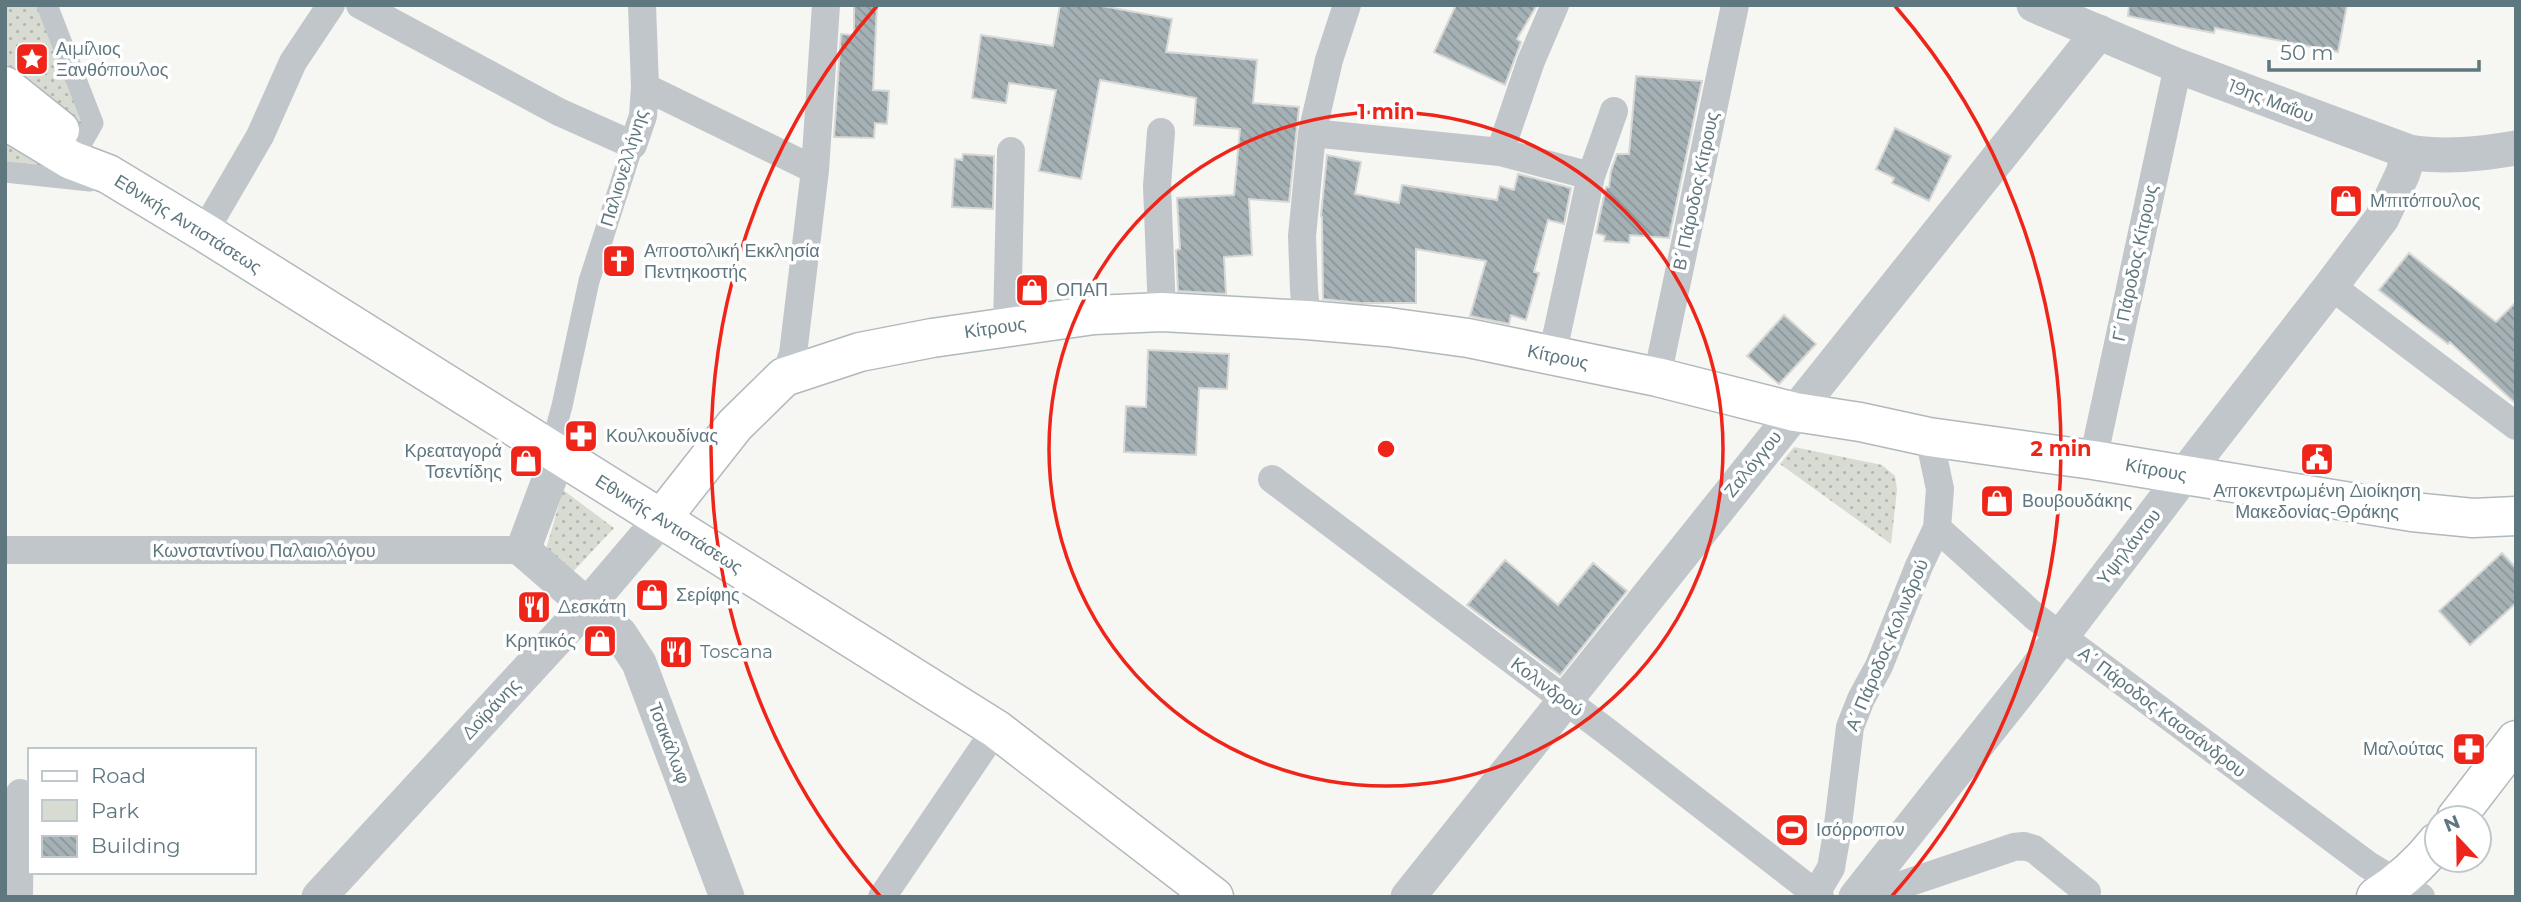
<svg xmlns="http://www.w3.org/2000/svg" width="2521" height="902" font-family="Montserrat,sans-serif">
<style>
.green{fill:url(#green-dots)}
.building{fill:url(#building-back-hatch);stroke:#d7d7d5;stroke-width:2}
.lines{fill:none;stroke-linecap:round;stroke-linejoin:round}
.secondary-casing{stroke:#b0b9bc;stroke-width:41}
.pedestrian{stroke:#c0c6c9;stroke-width:21}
.minor{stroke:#c0c6c9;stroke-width:28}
.tertiary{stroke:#c0c6c9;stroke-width:35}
.secondary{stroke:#fff;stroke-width:38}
.ring{fill:none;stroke:#ef251a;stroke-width:3.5}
.labels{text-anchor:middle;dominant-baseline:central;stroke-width:7;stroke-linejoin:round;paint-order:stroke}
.poi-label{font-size:18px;fill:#5f777f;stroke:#fff;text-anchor:start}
.street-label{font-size:18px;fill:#5f777f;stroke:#fff}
.centre{fill:#ef251a;stroke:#fff;stroke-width:3.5}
.ring-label{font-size:21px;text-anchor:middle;font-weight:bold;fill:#ef251a;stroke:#fff;stroke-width:7;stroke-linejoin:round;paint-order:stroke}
</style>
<defs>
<pattern id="green-dots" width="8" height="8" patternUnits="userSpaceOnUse" patternTransform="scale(1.75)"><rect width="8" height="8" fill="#d7dbd1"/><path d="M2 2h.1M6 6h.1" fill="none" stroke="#b2b6af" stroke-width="1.8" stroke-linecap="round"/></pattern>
<pattern id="building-back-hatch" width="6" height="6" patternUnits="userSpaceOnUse" patternTransform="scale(1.75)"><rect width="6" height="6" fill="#a5b1b5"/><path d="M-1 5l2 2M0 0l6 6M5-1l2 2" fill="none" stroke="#8a9598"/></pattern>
</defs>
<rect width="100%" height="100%" fill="#f6f6f2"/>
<!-- green -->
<path class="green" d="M5 5H40L87 119 80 130 5 63Z
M5 135 86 174 5 164Z
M1794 447 1882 465 1895 476 1897 490 1891 544 1780 464Z
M563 490 614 528 570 575 545 553Z"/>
<!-- building -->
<path class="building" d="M854 5H877L873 90 889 91 887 124 875 123 874 138 834 137 841 34 854 35Z
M1060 5H1097L1172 19 1166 52 1257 60 1253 103 1299 107 1289 202 1249 199 1252 255 1224 257 1226 294 1178 291 1176 250 1180 249 1177 198 1234 195 1240 129 1194 125 1196 98 1100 80 1081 179 1039 171 1056 90 1009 83 1006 103 972 98 981 35 1053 46Z
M1456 5H1537L1517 39 1521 42 1505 85 1434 52Z
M2129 5H2347L2338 52 2215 28 2214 33 2128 16Z
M1636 76 1702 81 1701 85 1669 238 1630 235 1629 243 1604 241 1605 236 1596 233 1606 187H1609L1611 171 1617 154H1629Z
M1895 128 1951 156 1929 201 1892 183 1894 178 1876 169Z
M963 154 994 156 993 209 952 207 955 159 962 160Z
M1327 155 1361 162 1355 194 1399 203 1402 185 1497 200 1500 186 1514 190 1518 174 1571 188 1564 224 1548 220 1534 272 1539 273 1526 320 1511 315 1509 324 1470 316 1486 261 1416 249V303H1360L1323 299 1322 217 1321 216Z
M2409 253 2496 322 2516 302V404L2450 342 2448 344 2379 290Z
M1784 315 1816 344 1779 384 1747 356Z
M1148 350 1229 354 1227 389 1199 388 1196 455 1124 452 1126 406 1146 407Z
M2502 553 2516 568V603L2470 645 2439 611Z
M1505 560 1558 605 1593 563 1627 591 1560 675 1467 605Z"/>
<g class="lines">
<!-- secondary casing -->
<g class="secondary-casing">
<path id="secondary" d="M5 86 60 130
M5 120 71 160 108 174 204 232 996 729 1214 897
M661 519 735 425 784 377 860 352 932 338 1094 315 1162 312 1307 320 1388 327 1468 338 1657 377 1795 412 1860 422 1929 437 2093 460 2412 512 2473 518 2516 516
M2456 818 2516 740
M2376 897C2399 882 2420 864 2437 842"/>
</g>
<!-- pedestrian -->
<path class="pedestrian" d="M47 5 93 123 80 146
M5 172 90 181
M550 450 562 406 589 281 633 145"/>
<!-- minor -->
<path class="minor" d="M360 5 559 112 633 145 643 116 645 87 642 5
M645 87 815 170
M1161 132 1157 186 1162 312
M1312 133 1500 152 1591 176
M1500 152 1531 61 1555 5
M204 232 260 136 293 62 331 5
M2331 286 2516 426
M1307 320 1304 290 1302 236 1312 133 1329 60 1347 5
M1007 326 1011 151
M1552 356 1591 176 1614 111
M784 377 793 354 815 170 826 5
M1657 377 1735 5
M2093 460 2178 66
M1272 479 1606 731 1820 897
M1937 528 2034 616 2368 865 2421 897
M5 550H523
M1816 893 1831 868 1837 833 1850 727 1861 699 1879 666 1919 566 1937 528 1940 489 1929 437
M19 897 20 793
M882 897 996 729
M1866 897 2014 847 2024 846 2034 849 2087 892"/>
<!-- tertiary -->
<path class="tertiary" d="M2034 5 2178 66 2409 152C2445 158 2480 154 2516 148
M558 456 523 550 620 634 639 663 727 897
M319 897 586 607 661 519
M1408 897 2099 32
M1856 897 2032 675 2184 475 2331 286 2382 218 2403 173 2409 152"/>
<!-- secondary -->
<use href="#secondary" class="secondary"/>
</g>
<!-- distance rings -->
<g class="ring">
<circle cx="1386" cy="449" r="337"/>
<path d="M880 896A675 675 0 0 1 877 6M1895 6A675 675 0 0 1 1892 896"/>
</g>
<!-- icons -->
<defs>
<g id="sight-square" transform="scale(1.75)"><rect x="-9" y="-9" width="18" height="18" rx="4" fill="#ef251a" stroke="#fff"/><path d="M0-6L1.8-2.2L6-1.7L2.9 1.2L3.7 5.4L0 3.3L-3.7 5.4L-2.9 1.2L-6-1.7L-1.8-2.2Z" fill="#fff"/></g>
<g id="shop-square" transform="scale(1.75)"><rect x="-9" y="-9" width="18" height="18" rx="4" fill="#ef251a" stroke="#fff"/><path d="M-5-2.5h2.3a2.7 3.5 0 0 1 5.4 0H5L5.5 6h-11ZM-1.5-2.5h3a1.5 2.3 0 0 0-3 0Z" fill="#fff"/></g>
<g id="church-square" transform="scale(1.75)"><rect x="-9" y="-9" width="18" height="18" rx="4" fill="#ef251a" stroke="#fff"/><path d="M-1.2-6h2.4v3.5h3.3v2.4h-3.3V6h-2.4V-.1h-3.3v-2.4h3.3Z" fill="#fff"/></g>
<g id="pharmacy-square" transform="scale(1.75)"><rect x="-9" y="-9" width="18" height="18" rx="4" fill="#ef251a" stroke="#fff"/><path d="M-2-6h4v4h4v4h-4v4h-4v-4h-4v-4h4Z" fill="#fff"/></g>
<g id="civic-square" transform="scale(1.75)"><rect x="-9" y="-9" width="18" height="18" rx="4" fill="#ef251a" stroke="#fff"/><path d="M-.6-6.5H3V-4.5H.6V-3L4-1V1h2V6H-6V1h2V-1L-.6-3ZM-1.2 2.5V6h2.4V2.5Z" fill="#fff"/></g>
<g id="restaurant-square" transform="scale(1.75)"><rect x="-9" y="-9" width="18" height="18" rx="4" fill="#ef251a" stroke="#fff"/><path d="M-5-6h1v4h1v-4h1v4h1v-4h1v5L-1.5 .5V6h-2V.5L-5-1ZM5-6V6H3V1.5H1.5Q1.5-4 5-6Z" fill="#fff"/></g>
<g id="stadium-square" transform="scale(1.75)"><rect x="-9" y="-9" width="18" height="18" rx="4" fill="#ef251a" stroke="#fff"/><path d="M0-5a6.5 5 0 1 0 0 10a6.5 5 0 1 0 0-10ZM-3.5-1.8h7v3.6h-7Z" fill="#fff"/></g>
</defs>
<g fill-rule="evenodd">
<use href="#sight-square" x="32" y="59"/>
<use href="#shop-square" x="2346" y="201"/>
<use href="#church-square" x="619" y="261"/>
<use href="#shop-square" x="1032" y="290"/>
<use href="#pharmacy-square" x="581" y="436"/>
<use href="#civic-square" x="2317" y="459"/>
<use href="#shop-square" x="526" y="461"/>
<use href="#shop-square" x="1997" y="501"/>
<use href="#shop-square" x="652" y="595"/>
<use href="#restaurant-square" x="534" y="607"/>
<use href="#shop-square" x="600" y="641"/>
<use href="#restaurant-square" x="676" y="652"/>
<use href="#pharmacy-square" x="2469" y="749"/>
<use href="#stadium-square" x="1792" y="830"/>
</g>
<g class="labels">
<!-- poi labels -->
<g class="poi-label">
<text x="56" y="49">Αιμίλιος<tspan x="56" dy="21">Ξανθόπουλος</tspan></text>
<text x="2370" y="201">Μπιτόπουλος</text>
<text x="644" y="251">Αποστολική Εκκλησία<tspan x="644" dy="21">Πεντηκοστής</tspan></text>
<text x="1056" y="290">ΟΠΑΠ</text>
<text x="606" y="436">Κουλκουδίνας</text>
<text x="502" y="451" text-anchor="end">Κρεαταγορά<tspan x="502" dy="21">Τσεντίδης</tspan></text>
<text x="2317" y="491" text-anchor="middle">Αποκεντρωμένη Διοίκηση<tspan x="2317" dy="21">Μακεδονίας-Θράκης</tspan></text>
<text x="2022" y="501">Βουβουδάκης</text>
<text x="676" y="595">Σερίφης</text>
<text x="558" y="607">Δεσκάτη</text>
<text x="576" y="641" text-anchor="end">Κρητικός</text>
<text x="700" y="652">Toscana</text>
<text x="2444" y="749" text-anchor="end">Μαλούτας</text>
<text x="1816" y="830">Ισόρροπον</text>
</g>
<!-- street labels -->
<g class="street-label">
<text transform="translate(2271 101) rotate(21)">19ης Μαΐου</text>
<text transform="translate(624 168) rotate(-73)">Παλιονελλήνης</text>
<text transform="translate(1696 191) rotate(-78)">Β΄ Πάροδος Κίτρους</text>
<text transform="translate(188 224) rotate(32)">Εθνικής Αντιστάσεως</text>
<text transform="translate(2135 263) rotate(-78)">Γ΄ Πάροδος Κίτρους</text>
<text transform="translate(995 328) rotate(-8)">Κίτρους</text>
<text transform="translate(1558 357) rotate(12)">Κίτρους</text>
<text transform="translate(1753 464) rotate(-51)">Ζαλόγγου</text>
<text transform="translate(2156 470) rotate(10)">Κίτρους</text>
<text transform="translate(669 524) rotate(32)">Εθνικής Αντιστάσεως</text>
<text transform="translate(2129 547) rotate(-52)">Υψηλάντου</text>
<text x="264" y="551">Κωνσταντίνου Παλαιολόγου</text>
<text transform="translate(1887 645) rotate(-67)">Α΄ Πάροδος Κολινδρού</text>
<text transform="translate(1547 687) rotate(37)">Κολινδρού</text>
<text transform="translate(491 709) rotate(-47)">Δοϊράνης</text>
<text transform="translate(2162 712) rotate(37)">Α΄ Πάροδος Κασσάνδρου</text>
<text transform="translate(669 743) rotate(69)">Τσακάλωφ</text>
</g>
</g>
<circle cx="1386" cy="449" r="10" class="centre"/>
<g class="ring-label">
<text x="1386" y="119">1 min</text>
<text x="2061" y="456">2 min</text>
</g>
<!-- border -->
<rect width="2521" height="902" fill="none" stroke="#5f777f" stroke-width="14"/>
<!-- legend -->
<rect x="28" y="748" width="228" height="126" fill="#ffffff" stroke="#bfc9cc" stroke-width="2"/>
<rect x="42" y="771" width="35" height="10" fill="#ffffff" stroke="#bfc9cc" stroke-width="2"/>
<text x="91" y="783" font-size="21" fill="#5f777f">Road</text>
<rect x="42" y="800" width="35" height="21" fill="#d7dbd1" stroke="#bfc9cc" stroke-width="2"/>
<text x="91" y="818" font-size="21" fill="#5f777f">Park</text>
<rect x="42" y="836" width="35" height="21" fill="url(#building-back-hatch)" stroke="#bfc9cc" stroke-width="2"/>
<text x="91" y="853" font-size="21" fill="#5f777f">Building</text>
<!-- north arrow -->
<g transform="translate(2458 839) rotate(338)"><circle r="33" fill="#ffffff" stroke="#bfc9cc" stroke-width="2"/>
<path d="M0-5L12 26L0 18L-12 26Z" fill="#ef251a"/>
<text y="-10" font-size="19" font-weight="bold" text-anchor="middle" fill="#5f777f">N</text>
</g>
<!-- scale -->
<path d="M2269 60v10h210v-10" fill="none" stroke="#5f777f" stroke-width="3.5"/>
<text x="2280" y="60" font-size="21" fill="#5f777f" stroke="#ffffff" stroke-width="5" paint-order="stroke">50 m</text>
</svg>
